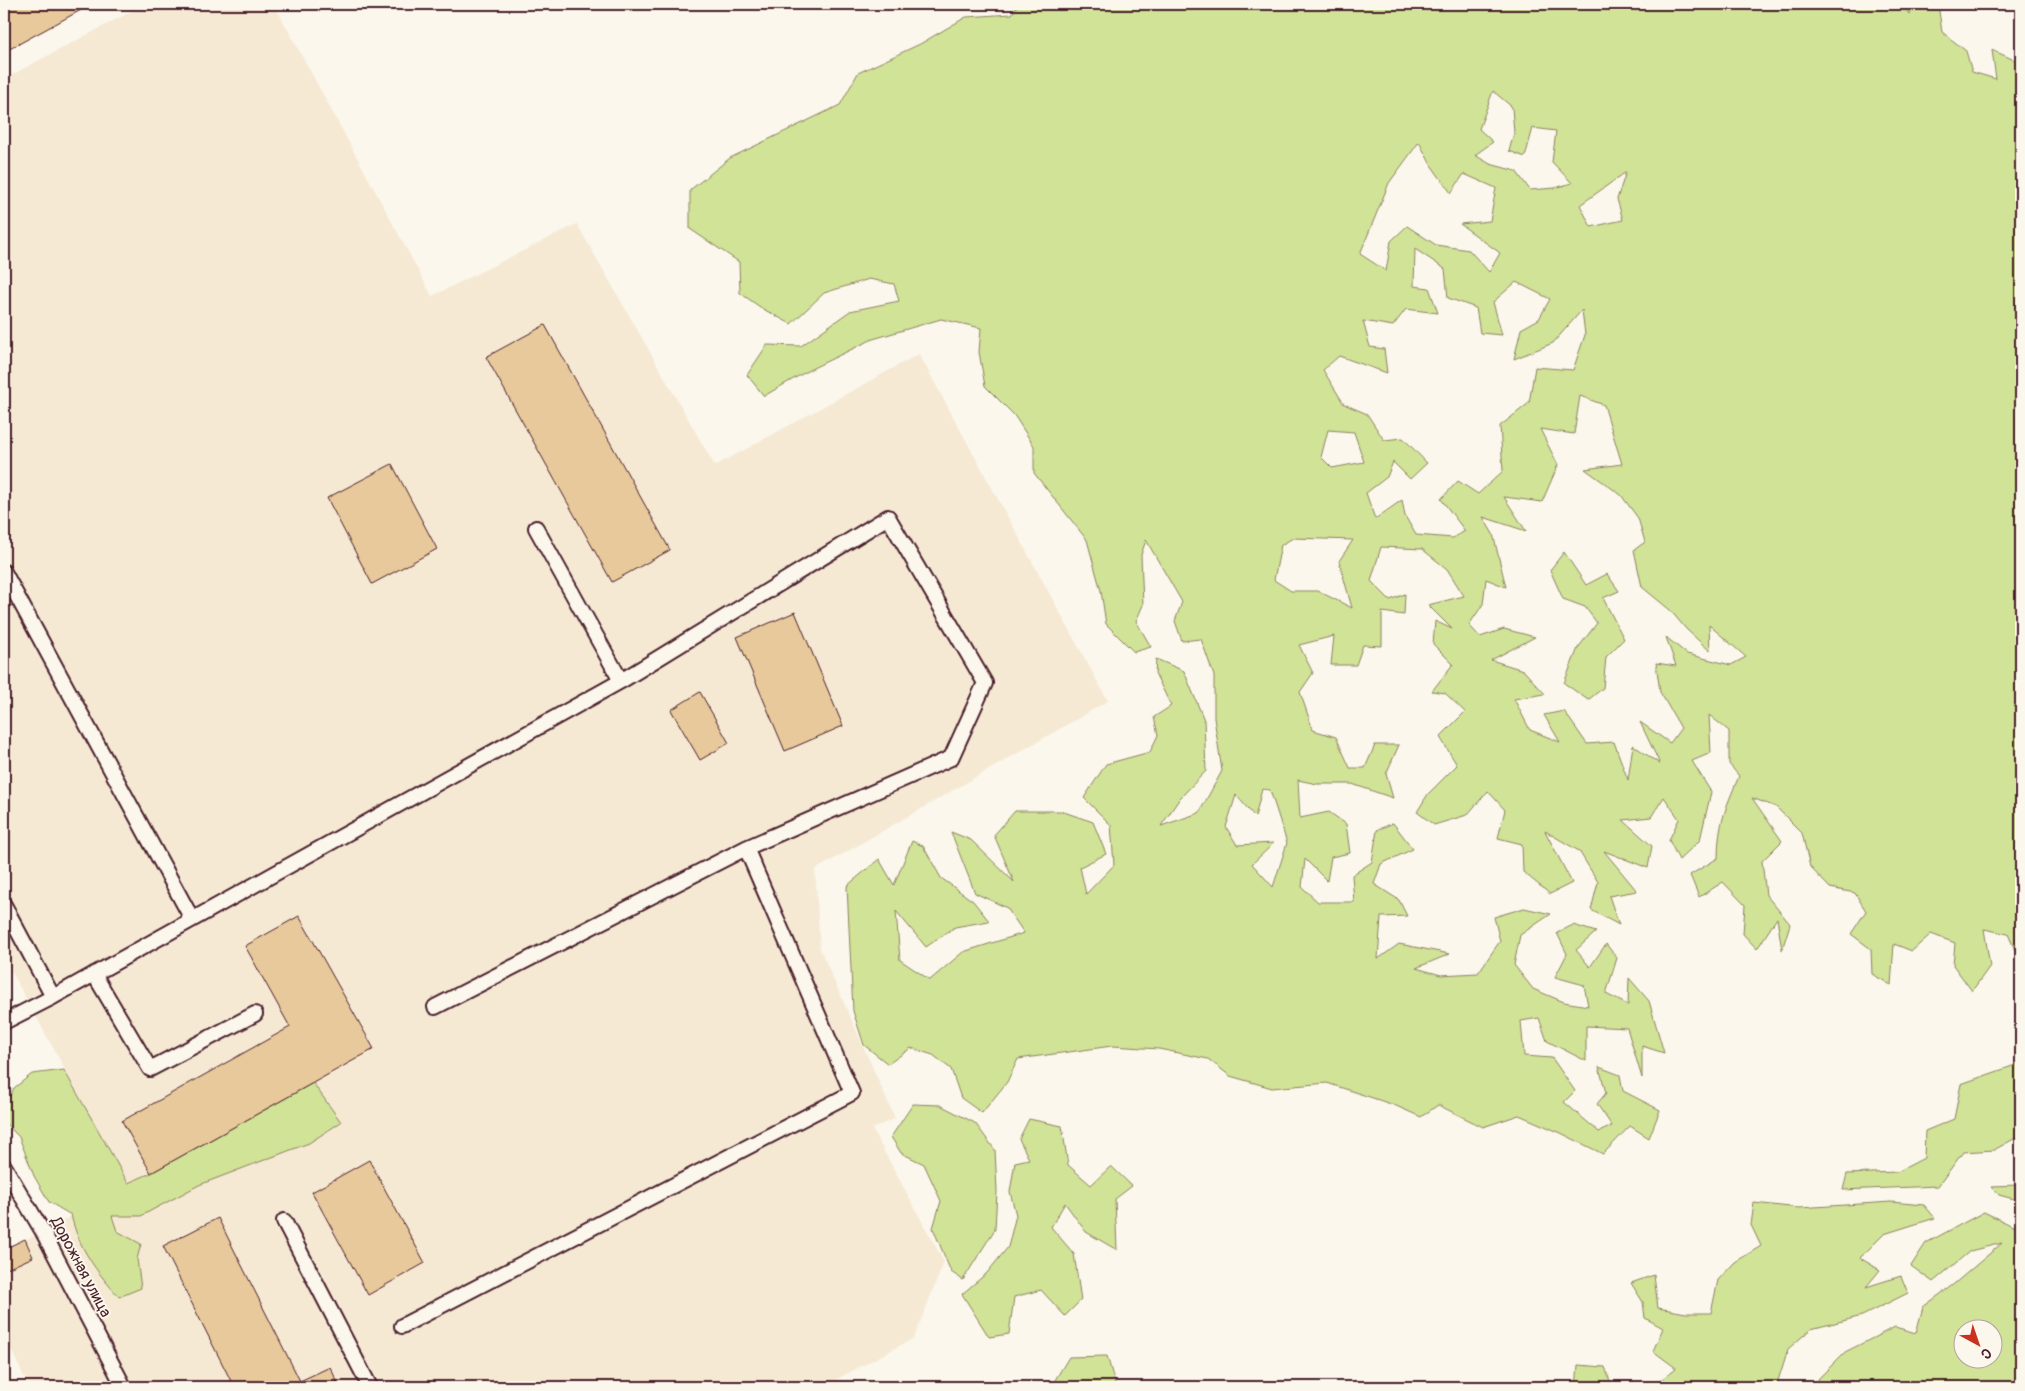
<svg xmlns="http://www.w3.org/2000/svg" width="2025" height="1391" font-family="Pangolin,sans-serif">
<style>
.built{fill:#f5e9d4}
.green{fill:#d0e397;stroke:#8d8161;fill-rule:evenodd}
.building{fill:#e8c99b;stroke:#4a1f2b}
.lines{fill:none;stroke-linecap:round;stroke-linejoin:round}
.service-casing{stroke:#4a1f2b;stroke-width:18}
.service{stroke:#fbf7ec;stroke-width:14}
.labels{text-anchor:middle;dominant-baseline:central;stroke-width:4;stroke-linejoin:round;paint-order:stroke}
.street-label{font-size:16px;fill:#4a1f2b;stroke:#fbf7ec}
</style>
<rect width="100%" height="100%" fill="#fbf7ec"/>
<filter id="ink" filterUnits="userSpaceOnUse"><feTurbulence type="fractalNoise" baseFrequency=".02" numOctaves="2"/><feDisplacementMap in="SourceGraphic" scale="10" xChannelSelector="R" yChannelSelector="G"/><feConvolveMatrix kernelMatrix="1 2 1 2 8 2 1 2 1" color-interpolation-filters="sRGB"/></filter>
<g filter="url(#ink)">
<!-- built -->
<path class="built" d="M145 4H274L432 296 577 224 715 466 919 354 1108 701 815 870 820 949 895 1118 872 1129 944 1262 914 1338 822 1387H29L4 1335V1249L43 1232 127 1183 4 958V79Z"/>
<!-- green -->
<path class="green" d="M1018 4H1902L1909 14 1910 4H1938L1942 32 1966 51 1972 72 1996 79 1992 50 2021 63V964L2008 934 1984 929 1990 966 1972 991 1953 965 1955 943 1931 934 1912 951 1894 944 1891 985 1872 974 1871 949 1851 934 1866 911 1855 893 1830 888 1810 867 1802 833 1776 807 1752 798 1782 841 1762 861 1766 895 1790 924 1782 950 1777 918 1757 949 1743 934 1745 905 1723 882 1699 897 1690 875 1718 858C1718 824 1726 807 1739 776L1729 764V731L1709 715 1711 753 1692 761 1711 792 1700 840 1679 860 1669 840 1679 819 1664 797 1651 817 1623 820 1652 846 1648 868 1604 851 1637 891 1609 896 1619 925 1591 910 1598 882 1579 851 1545 831 1572 883 1550 894 1523 872 1522 844 1498 838 1505 810 1488 791 1467 815 1434 825 1417 812 1428 794 1457 765 1440 737 1465 712 1445 693 1432 691 1453 664 1433 644 1435 621 1452 629 1428 605 1464 596 1447 569 1422 549 1381 547 1371 581 1390 600 1405 594 1404 615 1382 612V646L1363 645 1356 665H1331L1334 636 1299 645 1313 673 1300 692 1313 730 1336 737 1350 768H1365L1375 745H1399L1386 774 1393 798 1352 784H1317L1298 780 1300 818 1329 812 1346 824 1350 853 1331 857 1327 881 1305 859 1302 887 1318 902H1354L1352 875 1372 862 1377 830 1393 823 1413 849 1381 864 1374 884 1399 900 1407 916 1381 917 1378 959 1399 944 1450 954 1416 968 1441 975 1478 973 1500 941 1494 917 1524 908 1551 914 1520 935 1514 965 1533 989 1564 1002 1588 1006 1584 985 1555 977 1567 954 1557 933 1573 925 1596 932 1576 950 1590 967 1606 944 1617 958 1606 994 1628 1005 1629 978 1649 1001 1664 1053 1642 1046V1078L1627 1028 1586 1026V1061L1547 1041 1539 1018 1521 1021 1524 1056 1552 1058 1575 1091 1564 1102 1599 1132 1612 1126 1597 1104 1606 1093 1599 1067 1620 1075 1623 1091 1660 1110 1649 1138 1630 1126 1603 1154 1561 1133 1519 1115 1483 1127 1438 1105 1421 1117 1394 1105 1327 1083 1272 1088 1230 1076 1208 1059 1159 1049 1112 1046 1018 1059 1007 1082 982 1113 961 1098 951 1069 933 1055 911 1048 888 1064 864 1045 853 1011 847 886 879 859 894 885 912 841 923 846 941 878 973 901 989 921 955 927 926 947 896 911 900 960 930 980 963 952 1024 933 1007 908 975 893 951 832 971 840 1014 882 994 835 1015 811H1061L1093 822 1106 854 1080 867 1086 894 1114 865 1111 825 1084 798 1106 764 1150 752 1158 735 1154 717 1171 706 1155 673 1156 659 1184 671 1204 720 1206 771 1180 798 1161 826 1199 813 1222 771 1214 718V676L1201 639 1182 641 1175 621 1182 602 1146 540 1141 555 1143 605 1136 621 1151 647 1134 652 1106 624 1101 591 1087 540 1034 473V446L1014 415 985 386 979 352 981 328 941 319 873 339 809 370 764 396 747 375 767 345 801 346 850 311 899 301 894 284 869 279 824 293 791 324 763 309 740 293 739 262 690 229V190L730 158 840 105 858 73 920 44 966 17 1012 14ZM1493 91 1512 107 1514 133 1509 151 1525 157 1533 128 1556 131 1552 162 1572 183 1555 188 1530 190 1516 171 1490 164 1475 155 1493 142 1479 129ZM1419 142 1431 165 1451 193 1464 174 1496 188 1490 221 1460 224 1500 253 1489 272 1469 250 1436 245 1407 226 1391 241 1386 271 1360 254 1389 183ZM1626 172 1617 199 1623 220 1591 227 1580 205ZM1415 249 1445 269 1448 298 1476 308 1480 333 1502 335 1493 302 1516 282 1550 299 1539 319 1521 329 1514 359 1553 343 1582 310 1585 335 1573 370 1535 367 1529 403 1500 426 1503 471 1478 494 1458 481 1441 499 1465 531 1453 538 1416 535 1405 516 1402 500 1375 519 1366 493 1387 477 1393 462 1410 479 1427 463 1403 438 1384 440 1367 414 1344 404 1323 370 1339 356 1387 373 1384 349 1370 347 1363 321 1393 326 1406 309 1438 313 1429 288 1414 286ZM1580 396 1604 405 1622 464 1585 469 1621 495 1638 518 1645 542 1634 550 1642 587 1670 610 1686 629 1710 651 1709 625 1746 657 1731 665 1687 654 1666 637 1676 666 1656 663 1660 692 1681 728 1670 743 1640 722 1660 764 1633 745 1628 780 1614 742 1587 744 1564 711 1544 715 1560 742 1530 730 1514 699 1545 694 1523 670 1491 660 1535 637 1504 629 1480 637 1469 625 1483 604 1486 579 1506 587 1493 534 1483 517 1526 531 1504 497 1542 502 1558 465 1540 429 1574 434ZM1328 430 1354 432 1364 462 1332 468 1321 457ZM1293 538 1353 540 1339 561 1352 608 1318 591H1291L1274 580 1281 545ZM1262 789 1270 790 1287 843 1273 887 1252 864 1274 843 1237 845 1226 827 1236 795 1255 817Z
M1564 552 1586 585 1607 574 1619 591 1603 598 1624 639 1606 657 1603 688 1588 700 1564 683 1578 648 1597 623 1585 607 1563 599 1550 570Z
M2021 1018V1053L2016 1027Z
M2021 1063V1135L1994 1150 1963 1152 1938 1186 1843 1190 1847 1174 1897 1172 1924 1158 1925 1131 1954 1119 1961 1084Z
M64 1070 128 1183 151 1173 313 1083 341 1122 309 1143 199 1185 141 1216H112L117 1231 141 1244 137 1259 141 1288 119 1297C96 1271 79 1249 71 1215L49 1202 34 1176 19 1137 4 1122V1107L14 1088 32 1074Z
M913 1104 940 1105 975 1123 995 1150 997 1191 995 1229 963 1280 951 1272 933 1228 941 1201 924 1164 901 1153 891 1137Z
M1029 1119 1062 1126 1068 1165 1091 1185 1111 1166 1132 1186 1115 1199 1117 1250 1086 1232 1065 1203 1051 1227 1074 1254 1081 1300 1065 1316 1041 1290 1014 1297 1009 1334 989 1337 962 1294 987 1273 1008 1247 1016 1215 1010 1192 1015 1162 1029 1159 1019 1139Z
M2021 1181V1201L1999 1195 1991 1186 2020 1185Z
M1891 1202 1924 1205 1935 1218 1884 1234 1860 1258 1880 1270 1866 1287 1901 1276 1908 1293 1862 1316 1811 1329 1788 1349 1776 1387H1652L1676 1368 1653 1351 1663 1328 1645 1318 1643 1302 1631 1283 1654 1275 1658 1308 1686 1313H1711L1718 1280 1735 1262 1761 1246 1751 1225 1754 1203 1799 1208Z
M1984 1212 2021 1230V1381L2011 1387H1810L1845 1352 1895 1327 1916 1333 1923 1307 1954 1284 2002 1243 1970 1251 1933 1282 1911 1266 1926 1243ZM1962 1328H1992V1358H1962Z
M1107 1356 1116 1387H1055L1052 1385 1069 1357Z
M1578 1365 1605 1367 1612 1387H1576Z"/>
<!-- building -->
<path class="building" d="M4 4H77L81 10 4 52Z
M545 325 670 550 612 582 486 357Z
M392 464 437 549 372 584 327 498Z
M795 612 843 726 785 751 737 637Z
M700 692 729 743 700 760 671 710Z
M299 916 374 1049 151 1173 122 1121 290 1027 245 946Z
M369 1160 425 1263 368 1295 312 1192Z
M218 1218 300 1381 289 1387H234L163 1246Z
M25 1239 33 1257 7 1269 4 1261V1249Z
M330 1367 340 1387H289L300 1381Z"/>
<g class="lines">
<!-- service casing -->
<g class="service-casing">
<path id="service" d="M536 528 621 681
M4 572 192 919
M4 905 53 997
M94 974 150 1069 255 1014
M4 1022 53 997 621 681 888 517 985 683 951 758 746 848 435 1007
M4 1166 43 1232 124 1387
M284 1221 370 1387
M402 1326 852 1093 746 848"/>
</g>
<!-- service -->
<use href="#service" class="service"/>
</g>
</g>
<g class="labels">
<!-- street labels -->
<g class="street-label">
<text transform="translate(81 1267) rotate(62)">Дорожная улица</text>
</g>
</g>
<!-- margin -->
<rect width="2025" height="1391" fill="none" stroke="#fbf7ec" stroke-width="20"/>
<rect x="10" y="10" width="2005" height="1371" fill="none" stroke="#4a1f2b" stroke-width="2" filter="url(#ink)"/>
<!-- north arrow -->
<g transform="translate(1978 1344) rotate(140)"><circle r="24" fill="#fbf7ec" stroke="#b4a19f"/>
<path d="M0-4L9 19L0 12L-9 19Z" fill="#c8321e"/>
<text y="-8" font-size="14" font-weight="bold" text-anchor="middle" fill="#4a1f2b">С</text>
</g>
</svg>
